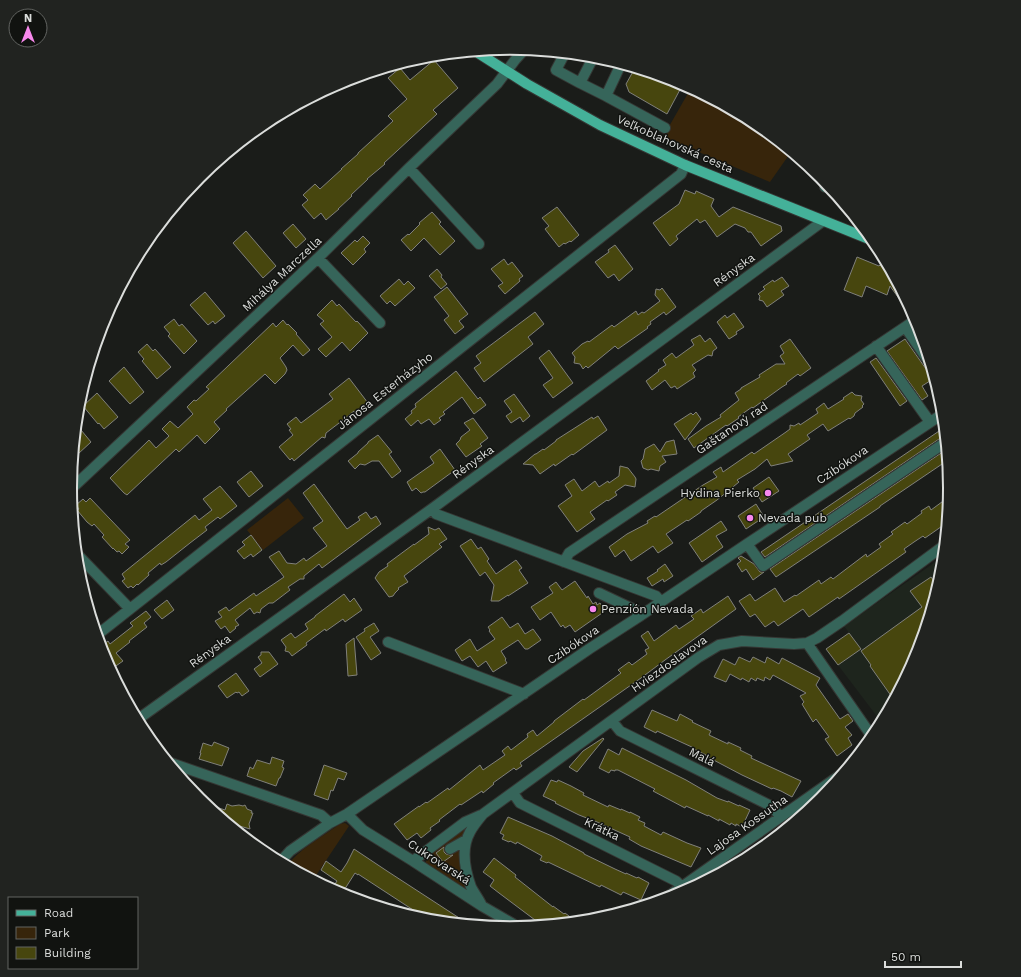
<svg xmlns="http://www.w3.org/2000/svg" width="1021" height="977" font-family="'Work Sans',sans-serif">
<style>
.built{fill:#1e251d}
.green{fill:#37250b}
.building{fill:#47460e;stroke:#80807b}
.lines{fill:none;stroke-linecap:round;stroke-linejoin:round}
.minor-casing{stroke:#353734;stroke-width:12}
.major-casing{stroke:#353734;stroke-width:12}
.minor{stroke:#36655a;stroke-width:10}
.major{stroke:#44b199;stroke-width:10}
.poi-dot{fill:#f788ec;stroke:#111310;stroke-width:1.5}
.labels{text-anchor:middle;dominant-baseline:central;stroke-width:3;stroke-linejoin:round;paint-order:stroke}
.street-label{font-size:12px;fill:#dbdddb;stroke:#111310}
.poi-label{font-size:12px;fill:#dbdddb;stroke:#111310;text-anchor:start}
.rim{fill:none;stroke:#dbdddb;stroke-width:2}
</style>
<rect width="100%" height="100%" fill="#1a1c19"/>
<!-- built -->
<path class="built" d="M944 556 942 575 917 657 882 723 838 665 844 652 857 643 844 626Z"/>
<!-- green -->
<path class="green" d="M691 88 755 122 791 152 770 182 663 137Z
M288 498 304 518 263 550 247 530Z
M345 823 349 826 313 880 287 866C300 848 322 837 340 824Z
M464 828H466L472 896 426 865V859L430 852Z"/>
<!-- building -->
<path class="building" d="M434 60 458 88 433 110 437 114 384 163 385 164 367 179H368L351 195 352 196 338 209H339L326 220 321 213 314 219 302 205 308 200 303 195 315 184 320 189 342 169H341L358 154V153L393 121 388 116 407 99 388 78 400 68 410 80Z
M635 68 679 82 683 84 667 114 629 92 626 84Z
M685 190 695 194 696 191 714 199 711 206 719 217 733 207 781 226 782 231 761 246 751 232H748L745 228 735 224 717 237 705 220 700 223 697 219 676 236 678 239 670 246 653 223 679 204Z
M557 207 579 235 571 242 570 241 565 244 564 243 559 247 545 229 549 226 542 218Z
M432 212 441 222 439 224 455 241 440 255 424 238 411 251 401 240 408 234 409 235 420 224 419 223Z
M293 224 306 239 296 248 283 233Z
M246 231 276 266 263 278 233 243Z
M363 236 370 243 364 249 366 252 353 265 341 253 355 240 357 242Z
M615 245 633 269 619 281 614 274 608 278 595 262 609 252 608 250Z
M857 257 879 266 880 265 890 269 909 305 905 307 890 286 887 295 866 286 862 297 844 290Z
M504 259 508 265 512 262 523 276 519 279 520 281 505 294 498 286 503 283 491 269Z
M437 269 442 275 441 277 447 284 441 289 429 276Z
M782 277 789 286 781 291 784 295 767 307 763 301 759 300 760 296 758 294 765 289 763 287 773 280 774 282Z
M399 279 404 285 408 281 415 288 395 306 390 301 387 304 380 296Z
M447 287 468 314 459 321 464 327 455 334 444 320 449 316 434 297Z
M662 288 676 307 666 315 664 312 650 322 651 324 647 327 648 328 618 349 615 346 588 368 586 366 583 369 580 364 574 363 575 357 572 353 582 344 588 341 589 342 612 325 614 327 636 311 638 315 642 312 644 313 660 301 655 295 656 289 660 290Z
M205 292 225 316 215 324 213 321 208 325 190 305Z
M332 300 337 306 339 304 356 322 357 321 368 333 350 351 342 342 326 357 318 349 332 337 320 324 324 321 317 315Z
M535 312 544 324 528 337 533 344 484 382 474 368 481 363 476 356Z
M734 313 744 327 736 332 737 334 729 339 717 322 725 315 727 318Z
M174 319 179 326 182 324 197 341 184 354 168 336 170 334 164 327Z
M283 320 287 325 288 324 297 333 296 334 310 350 303 356 293 345 280 358 286 367 287 370 285 374 275 384 265 374 226 409 227 410 214 422 220 429 205 444 197 435 179 452 176 449 127 495 124 493 110 478 149 440 156 448 169 436 162 429 170 421 178 428 193 414 187 407 194 400 196 401 209 389 206 387 273 323 276 327Z
M700 335 705 342 710 338 717 348 713 351 712 356 708 355 692 365 696 370 693 373 695 377 677 389 675 386 671 388 665 380 652 390 646 381 659 371 658 370 666 365 663 360 672 353 676 358 694 345 691 340Z
M790 339 811 368 800 376 798 374 786 383 787 384 782 387 753 408 752 407 738 417 739 418 727 426 726 425 694 448 688 439 706 426 721 417 720 415 739 400 735 393 741 389V388L760 377 759 375 776 364H785L780 356 784 353 780 346Z
M905 339 933 379 922 386 928 396 922 400 887 351Z
M147 344 153 351 155 349 171 367 157 379 142 361 144 359 138 352Z
M549 350 573 383 553 398 543 385 553 378 539 358Z
M876 358 907 401 900 406 870 362Z
M124 367 144 392 130 404 109 381Z
M456 371 478 399 480 397 486 405 474 414 462 397 443 412 445 414 439 418 441 420 434 425 429 419 421 424 418 420 411 426 405 419 412 413 411 411 416 407 415 404Z
M349 378 368 403 355 413 354 411 343 420 326 433 325 438 322 437 294 461 292 458 290 460 279 447 293 435 289 430 291 429 287 424 296 417 301 423 333 399 329 394Z
M852 392 855 395 862 396 861 400 864 404 862 406 863 407 855 413 854 416 850 419 849 418 828 431 823 424 807 435 810 439 788 454 793 461 771 466 767 459 755 469 737 480 739 482 717 500 701 511V512L688 521 687 520 666 534 673 543 658 553 653 546 631 561 624 550 615 557 609 547 627 534 648 523 647 521 655 516 656 517 703 485 717 477 713 472 721 467 723 472 752 452 754 454 786 432 790 429V425L794 426 799 423 800 425 818 413 816 409 824 403 828 409 844 399 843 398Z
M97 393 118 417 104 429 99 423 98 424 83 406Z
M514 394 530 416 523 422 520 417 511 423 506 416 512 412 504 401Z
M696 412 701 419 685 440 674 424 691 413 693 415Z
M598 416 607 430 573 455 572 454 555 466 554 464 540 474 533 465 523 464 535 454H536L543 449 544 450 556 441V440L592 417 593 419Z
M473 418 488 438 480 444 482 446 466 457 456 444 460 440 461 437 470 430 464 423Z
M76 424 91 442 78 454 74 450Z
M945 427 946 436 942 437 765 557 761 552Z
M378 435 392 452 389 454 401 471 392 478 379 461H372L365 465 360 464 355 469 348 461 358 453V452L368 443V442Z
M674 440 677 454 662 456 666 462 660 466 659 471 651 469 648 470 643 468 641 461 643 459 645 449 654 444 660 452 666 442Z
M440 449 455 470 425 492H423L421 493 416 488 412 491 407 482 434 463 430 457Z
M947 449 948 460 880 506V507L776 577 770 569Z
M620 466 628 468 635 477 636 479 635 487 625 485 615 492 617 495 608 501 607 500 590 512 595 519 577 532 558 506 572 496 565 485 574 479 582 491 595 481 599 487 608 481 609 483 619 476Z
M251 471 263 486 249 497 237 482Z
M769 477 779 491 762 502 753 488Z
M314 484 347 529 360 520 358 517 366 512 371 519 376 516 381 524 322 568 319 564 304 576V579H300L288 587 290 590 273 603H269L261 609 260 613 257 612 254 614 250 608 235 620 239 625 235 627 236 628 230 633 225 626 221 629 215 621 222 617 218 612 226 607 229 611 254 593 256 596 284 577 269 557 279 551 287 563 296 564 304 558 306 561 327 546 313 528 323 521 303 493Z
M220 486 237 506 220 519 218 517 205 527 207 530 190 543 166 562 161 565 160 563 148 573 149 575 138 585 137 584 133 588 131 586 128 588 122 581 125 579 122 574 195 515 199 520 212 510 203 499Z
M950 496 948 522 925 538 923 536 914 542 904 549 906 552 839 599 838 597 809 617 803 609 778 626 774 621 765 627 755 614 750 617 739 601 750 594 755 601 775 588 784 602 795 595 796 596 819 580 821 584 831 577 833 579 866 554 867 557 881 547 879 544 893 534 891 532 905 522 907 524 922 513 921 511 929 506 931 510Z
M90 498 130 540 125 544 129 547 122 554 119 551 117 552 113 548V549L102 537 104 535 94 524 92 526 87 522 77 510 79 509 76 505 83 499 86 502Z
M756 504 764 517 746 529 738 516Z
M721 521 727 530 716 536 723 547 702 562 689 543Z
M428 527 435 530 439 528 447 539 439 544 442 547 404 576 408 582 398 588 399 589 395 593 393 596 389 597 375 578 379 572 388 566 387 564 414 544V545L429 534Z
M251 535 262 550 253 557 251 554 244 559 237 551 245 545 242 542Z
M471 539 478 549 481 547 489 559 487 561 496 574 516 560 522 568 519 570 528 583 508 596V595L499 601H491L494 585 485 572 480 576 460 546Z
M741 556 754 564 760 572H764L753 580 746 569 742 572 737 564 741 561 738 558Z
M665 564 673 576 664 582 663 579 652 586 647 578 658 571 657 570Z
M931 577 939 588 917 657 894 700 870 666 871 665 861 651 922 607 910 591Z
M575 581 587 598 588 596 593 604 596 602 597 605 600 603 605 611 575 632 570 625 565 628 563 625 561 627 551 612 540 620 531 607 553 593 549 587 556 582 562 590Z
M344 594 350 602 354 598 362 610 345 622 343 619 326 631 325 629 306 643 307 645 292 656 289 652 285 651 286 647 281 640 291 633 295 638 308 629 305 624 315 617V616Z
M728 596 736 609 665 660 641 678 520 763 522 766 516 770 514 768 493 783 494 784 483 793 482 791 461 805 460 804 439 820 440 821 430 828 431 830 421 838 417 833 407 840 394 824 419 806V807L426 802 427 803 448 788 449 790 480 765 483 770 505 755 502 751 508 746 511 750 528 737 527 734 533 730 537 736 554 722V721L583 699 584 700 621 673 618 670 629 662 632 665 647 654 645 650 649 648 641 636 648 631 654 641 676 625 679 629 694 619 691 616 701 609 703 613Z
M167 600 174 610 162 619 154 610Z
M146 611 151 617 144 623 147 627 129 641 130 642 116 653 123 661 113 668 103 655 100 647 108 641 110 644 133 626 130 623Z
M502 617 510 628 518 623 525 634 533 629 541 640 528 649H525L518 640 501 651 506 659 505 660 507 663 493 672 486 661 478 667 470 656 462 661 455 650 470 639 477 651 495 639 489 631 490 630 488 627Z
M374 623 379 631 370 637 381 653 371 660 356 637 365 631 364 629Z
M849 633 861 649 838 665 826 649Z
M354 638 357 675 348 676 346 644Z
M261 652H269L278 664 260 677 254 669 262 663 258 657 261 655Z
M739 657 750 662 753 657 765 663 767 657 779 664 782 658 820 678 816 685 840 719 848 714 853 721 845 727 852 735 848 738 852 745 837 756 825 739 829 737 816 719 813 722 802 704 804 702 800 696 806 693 773 675 770 680 765 677 764 681 757 678 756 681 751 678 749 682 742 678 741 680 730 674 726 682 714 677 723 659 735 665Z
M236 673 249 691 242 696 239 692 237 693 236 692 227 698 218 686Z
M652 710 677 721 680 714 693 721 692 722 711 731 709 735 728 744V742L741 748 740 750 752 756 751 758 801 781 792 797 781 791 773 788 772 789 742 775 706 756V755L694 749V748L670 737 657 731 656 733 644 727Z
M603 738 604 739 577 772 569 767 583 751Z
M214 742 229 748 222 766 199 759 201 753H200L203 743 212 746Z
M622 748 686 780 717 798 728 802V801L739 806V805L750 810 742 827 736 824V826L731 823 730 825 719 819V821L708 815V816L686 806 685 808 653 791 655 789 618 770H615V771L611 770 609 773 599 768 608 749 619 755Z
M272 757 284 761 282 767 284 768 280 778H279L276 786 247 776 250 767 253 769 257 760 270 764Z
M324 765 347 773 344 780 338 778 333 791 331 790 328 800 314 795Z
M551 780 557 782 558 780 571 786 584 793 583 795 608 807 609 805 621 810V809L630 813V812L640 817 638 820 645 823 644 826 661 835 663 832 687 843 701 848 691 867 641 846 629 839 630 837 597 822 579 815 555 803 556 802 543 796Z
M204 803 225 810 227 804 232 806 239 805 243 806 245 805 247 809 252 811 251 813H253L249 824 250 829 226 822 204 804Z
M508 817 552 836 584 853V854L615 869 626 874V873L637 878 638 877 649 883 641 900 623 892 621 895 601 885 600 887 548 862 547 863 540 860 542 856 517 842 516 844 510 841 509 842 502 839 504 835 500 833Z
M444 847V852L446 854 450 855H453L443 862 436 853Z
M354 849 387 871 470 925 430 921 358 874V875L355 873 341 895 331 890 337 881 321 870 326 861 341 872 347 863Z
M494 858 516 875 515 877 553 907V906L564 914 565 913 577 922 543 926 499 893 490 886 494 880 483 872Z"/>
<g class="lines">
<!-- minor casing -->
<g class="minor-casing">
<path id="minor" d="M565 53 556 70 580 83
M594 56 580 83 606 96 621 64
M606 96 665 128
M409 168 479 244
M825 187 827 183
M318 258 380 323
M905 327 932 366
M876 346 930 422
M70 490 318 258 409 168 497 84 515 60 525 49
M433 508 436 514 656 596 661 602
M747 544 763 566 946 442
M76 553 130 609
M564 562 569 553 917 319
M599 593 637 611 640 616
M97 635 130 609 681 174 685 165
M388 642 524 694
M807 643 873 738
M612 721 620 731 773 807 780 817
M139 723 141 717 433 508 823 221
M168 762 321 815 330 823
M513 793 520 803 676 881 682 887
M347 814 363 830 413 861 482 906 520 928
M450 849 466 840
M413 861 465 822 481 815
M280 862 290 851 330 823 347 814 589 649 640 616 747 544 944 413
M663 900 846 771
M482 906C479 899 474 893 471 887 465 870 461 848 470 832 473 826 478 820 483 814L699 657 719 645 742 641 794 644 807 643 817 638 842 621 946 544"/>
</g>
<!-- major casing -->
<g class="major-casing">
<path id="major" d="M475 51 527 84 600 125 685 165 874 241"/>
</g>
<!-- minor -->
<use href="#minor" class="minor"/>
<!-- major -->
<use href="#major" class="major"/>
</g>
<!-- markers -->
<g class="poi-dot">
<circle cx="768" cy="493" r="4"/>
<circle cx="750" cy="518" r="4"/>
<circle cx="593" cy="609" r="4"/>
</g>
<g class="labels">
<!-- street labels -->
<g class="street-label">
<text transform="translate(675 144) rotate(24)">Veľkoblahovská cesta</text>
<text transform="translate(734 270) rotate(-36)">Rényska</text>
<text transform="translate(282 274) rotate(-43)">Mihálya Marczella</text>
<text transform="translate(385 391) rotate(-38)">Jánosa Esterházyho</text>
<text transform="translate(732 428) rotate(-34)">Gaštanový rad</text>
<text transform="translate(473 462) rotate(-36)">Rényska</text>
<text transform="translate(842 465) rotate(-34)">Czibókova</text>
<text transform="translate(573 645) rotate(-34)">Czibókova</text>
<text transform="translate(210 651) rotate(-36)">Rényska</text>
<text transform="translate(669 664) rotate(-35)">Hviezdoslavova</text>
<text transform="translate(702 757) rotate(26)">Malá</text>
<text transform="translate(747 825) rotate(-35)">Lajosa Kossutha</text>
<text transform="translate(602 829) rotate(26)">Krátka</text>
<text transform="translate(439 862) rotate(33)">Cukrovarská</text>
</g>
<!-- poi labels -->
<g class="poi-label">
<text x="760" y="493" text-anchor="end">Hydina Pierko</text>
<text x="758" y="518">Nevada pub</text>
<text x="601" y="609">Penzión Nevada</text>
</g>
</g>
<!-- crop -->
<path d="M0 0H1021V977H0ZM77 488a433 433 0 1 1 866 0a433 433 0 1 1-866 0Z" fill="#212320" fill-rule="evenodd"/>
<path class="rim" d="M77 488a433 433 0 1 1 866 0a433 433 0 1 1-866 0Z"/>
<!-- legend -->
<rect x="8" y="897" width="130" height="72" fill="#111310" stroke="#626461"/>
<rect x="16" y="910" width="20" height="6" fill="#44b199" stroke="#626461"/>
<text x="44" y="917" font-size="12" fill="#dbdddb">Road</text>
<rect x="16" y="927" width="20" height="12" fill="#37250b" stroke="#626461"/>
<text x="44" y="937" font-size="12" fill="#dbdddb">Park</text>
<rect x="16" y="947" width="20" height="12" fill="#47460e" stroke="#626461"/>
<text x="44" y="957" font-size="12" fill="#dbdddb">Building</text>
<!-- north arrow -->
<g transform="translate(28 28)"><circle r="19" fill="#111310" stroke="#626461"/>
<path d="M0-3L7 15L0 10L-7 15Z" fill="#f788ec"/>
<text y="-6" font-size="11" font-weight="bold" text-anchor="middle" fill="#dbdddb">N</text>
</g>
<!-- scale -->
<path d="M885 961v6h76v-6" fill="none" stroke="#dbdddb" stroke-width="2"/>
<text x="891" y="961" font-size="12" fill="#dbdddb" stroke="#111310" stroke-width="3" paint-order="stroke">50 m</text>
</svg>
